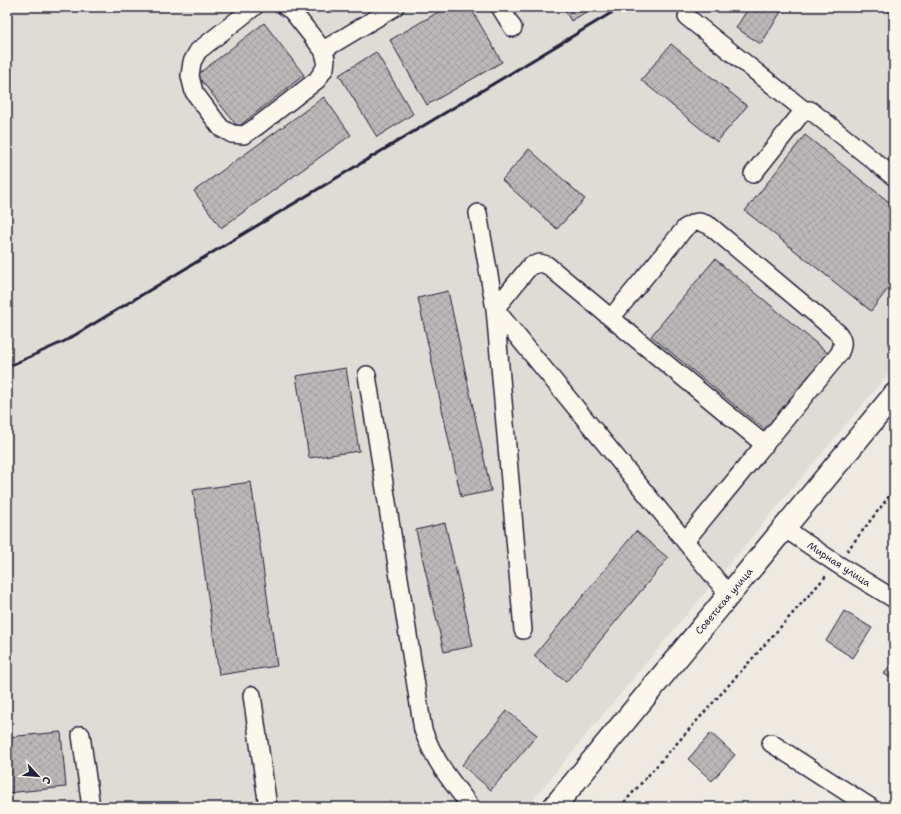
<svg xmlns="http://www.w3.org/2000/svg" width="901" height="814" font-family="'Shantell Sans',sans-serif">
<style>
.built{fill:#dfdbd5}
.building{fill:url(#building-cross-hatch);stroke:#22223b}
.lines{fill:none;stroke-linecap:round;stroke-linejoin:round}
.minor-casing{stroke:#22223b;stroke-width:20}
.major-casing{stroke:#22223b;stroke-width:25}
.path{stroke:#22223b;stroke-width:2.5;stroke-dasharray:3 3;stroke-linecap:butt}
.minor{stroke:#fbf7ec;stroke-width:17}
.major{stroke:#fbf7ec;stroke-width:22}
.rail{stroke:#22223b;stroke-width:3}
.labels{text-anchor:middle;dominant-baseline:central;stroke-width:3;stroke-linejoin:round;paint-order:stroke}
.street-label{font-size:10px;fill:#22223b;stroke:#fbf7ec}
</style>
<defs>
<pattern id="building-cross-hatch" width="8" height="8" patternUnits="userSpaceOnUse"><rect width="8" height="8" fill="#bcb8b8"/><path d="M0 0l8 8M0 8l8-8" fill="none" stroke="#a19e9f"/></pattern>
</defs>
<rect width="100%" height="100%" fill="#eeeae2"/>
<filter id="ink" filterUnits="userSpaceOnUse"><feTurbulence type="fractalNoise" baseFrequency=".025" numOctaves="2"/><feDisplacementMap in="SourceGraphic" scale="8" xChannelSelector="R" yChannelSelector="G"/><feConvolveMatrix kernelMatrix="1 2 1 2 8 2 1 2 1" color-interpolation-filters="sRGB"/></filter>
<g filter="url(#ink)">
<!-- built -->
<path class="built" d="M7 7H894V367L590 730 527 807H7Z"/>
<!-- building -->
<path class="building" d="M447 7H470L502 62 427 105 390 40Z
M563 7H595L571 21Z
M749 7H784L761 44 736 28Z
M883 7H894V16Z
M264 23 304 75 238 127 197 75Z
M671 44 747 106 717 142 641 80Z
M376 52 413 114 377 137 339 75Z
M324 97 351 135 221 228 194 191Z
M805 135 894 206V281L871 311 745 211Z
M529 149 585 199 557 229 502 180Z
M715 259 829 354 766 431 651 336Z
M448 291 491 491 461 497 418 298Z
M346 368 359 451 309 458 296 376Z
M251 482 277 666 219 675 193 490Z
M445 523 473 646 444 652 416 530Z
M636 531 668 558 566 682 534 656Z
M844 611 872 628 853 658 826 641Z
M894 659V680L884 674Z
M507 711 537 735 491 790 462 765Z
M61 732 66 787 7 793V737Z
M711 733 735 755 712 781 688 759Z"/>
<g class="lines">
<!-- minor casing -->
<g class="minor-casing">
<path id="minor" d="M254 7 198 51 192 62 190 76 194 92 221 128 232 134 244 135 256 127 317 80 325 68 326 59 323 50 292 11 286 7
M500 7 513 28
M687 17 804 110
M323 50 395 7
M753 174 804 110H810L894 177
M478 213 495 309 523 630
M611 318 765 445
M367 375 423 730C435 762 450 780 471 807
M784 528 837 564 894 599
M685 541 839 354C843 346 844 341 838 333L710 226C698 220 695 221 685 228L611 318 547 265 540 263 530 266 495 309 729 595
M252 695 268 807
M81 735 91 807
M771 743 870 807"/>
</g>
<!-- major casing -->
<g class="major-casing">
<path id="major" d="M554 807 894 395"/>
</g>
<!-- path -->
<path class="path" d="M847 551 894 490
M620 807 826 576"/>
<!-- minor -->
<use href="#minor" class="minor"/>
<!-- major -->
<use href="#major" class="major"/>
<!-- rail -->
<path class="rail" d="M7 367 65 341 621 7"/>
</g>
</g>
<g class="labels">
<!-- street labels -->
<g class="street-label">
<text transform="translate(839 564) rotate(33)">Мирная улица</text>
<text transform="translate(724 601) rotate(-50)">Советская улица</text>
</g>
</g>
<!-- margin -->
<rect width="901" height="814" fill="none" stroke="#fbf7ec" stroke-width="24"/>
<rect x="12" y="12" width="877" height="790" fill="none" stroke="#22223b" stroke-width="1.5" filter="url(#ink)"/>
<!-- north arrow -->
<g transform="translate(38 776) rotate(116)" stroke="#fbf7ec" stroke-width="3" paint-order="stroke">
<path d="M0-3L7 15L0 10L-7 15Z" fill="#22223b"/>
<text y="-6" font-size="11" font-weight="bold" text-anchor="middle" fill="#22223b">С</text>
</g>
</svg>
